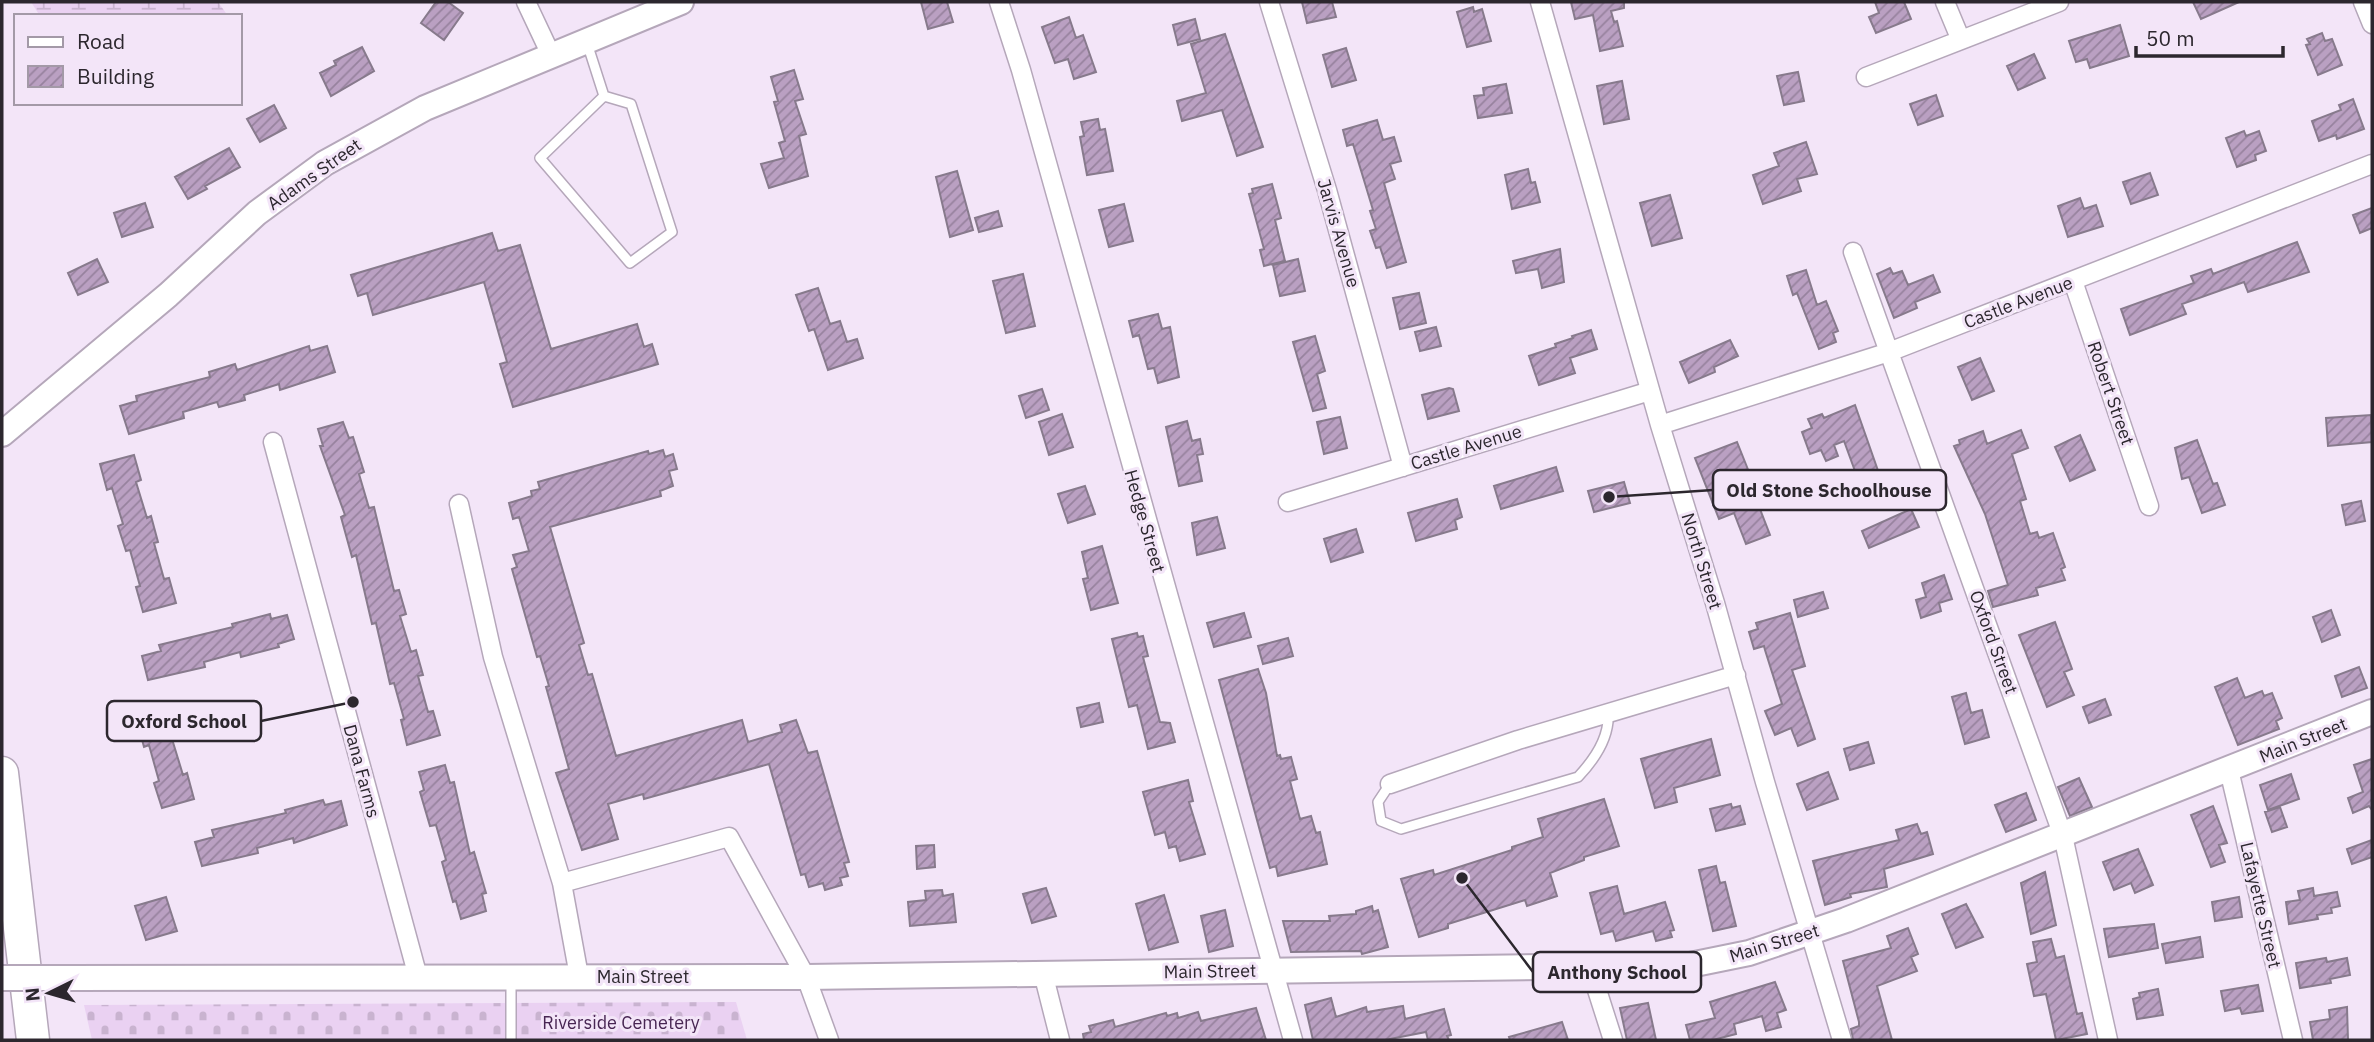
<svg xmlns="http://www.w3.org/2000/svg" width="2374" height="1042" font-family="'IBM Plex Sans',sans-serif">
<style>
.wetland{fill:url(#wetland-marsh)}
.cemetery{fill:url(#cemetery-stones)}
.building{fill:url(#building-hatch);stroke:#877a8c;stroke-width:2}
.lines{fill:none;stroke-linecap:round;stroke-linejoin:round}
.service-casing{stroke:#b5a7ba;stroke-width:12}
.minor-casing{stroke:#b5a7ba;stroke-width:21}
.secondary-casing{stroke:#b5a7ba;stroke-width:28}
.motorway-casing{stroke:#b5a7ba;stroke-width:35}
.service{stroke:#fff;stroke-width:9}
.minor{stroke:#fff;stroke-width:18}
.secondary{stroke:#fff;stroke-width:24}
.motorway{stroke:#fff;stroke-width:32}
.secondary-bridge-casing{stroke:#b5a7ba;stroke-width:28;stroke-linecap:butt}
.secondary-bridge{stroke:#fff;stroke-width:24}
.labels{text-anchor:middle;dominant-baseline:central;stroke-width:6;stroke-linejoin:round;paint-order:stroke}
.street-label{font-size:18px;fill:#2c272e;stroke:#f3e5f8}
.park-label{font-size:18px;fill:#482653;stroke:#f3e5f8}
.leader{fill:none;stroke:#2c272e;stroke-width:2.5}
.callout-dot{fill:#2c272e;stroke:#f3e5f8;stroke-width:2.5}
.callout{fill:#f3e5f8;stroke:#2c272e;stroke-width:2.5}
.callout-label{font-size:19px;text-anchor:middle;font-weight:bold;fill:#2c272e}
</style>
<defs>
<pattern id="wetland-marsh" width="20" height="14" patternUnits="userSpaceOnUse" patternTransform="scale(1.75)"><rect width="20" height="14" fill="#ead1f2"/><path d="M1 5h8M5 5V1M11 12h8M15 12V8" fill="none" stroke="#c9b3d0"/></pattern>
<pattern id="cemetery-stones" width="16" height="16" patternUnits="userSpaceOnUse" patternTransform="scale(1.75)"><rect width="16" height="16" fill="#ead1f2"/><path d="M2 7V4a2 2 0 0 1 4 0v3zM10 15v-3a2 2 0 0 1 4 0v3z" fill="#c9b3d0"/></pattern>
<pattern id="building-hatch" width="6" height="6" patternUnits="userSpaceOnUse" patternTransform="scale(1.75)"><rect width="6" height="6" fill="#baa0c2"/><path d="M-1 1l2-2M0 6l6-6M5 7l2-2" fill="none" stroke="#97829e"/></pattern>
</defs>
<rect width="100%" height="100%" fill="#f3e5f8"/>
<!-- wetland -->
<path class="wetland" d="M31 2H218L228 16H40Z"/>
<!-- cemetery -->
<path class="cemetery" d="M736 1002 747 1040H92L84 1005Z"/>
<!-- building -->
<path class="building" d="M436 2H448L463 13 444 40 421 23Z
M921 2H947L953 22 928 29Z
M1302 2H1332L1336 17 1307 23Z
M1571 2H1624V8L1611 11 1614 22 1617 21 1623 46 1600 51 1593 15 1575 19Z
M1875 2H1904L1911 19 1876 33 1869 17 1879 13Z
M2193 2H2239L2201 19Z
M1473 7 1474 12 1482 9 1491 41 1467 47 1457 12Z
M1069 17 1076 38 1083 35 1096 72 1074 79 1068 59 1055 63 1042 27Z
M1195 19 1200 39 1178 45 1173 25Z
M2120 25 2129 56 2090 68 2087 59 2076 62 2069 41Z
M2322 33 2325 41 2332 39 2342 65 2318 75 2306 45 2310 44 2307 39Z
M1225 34 1263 147 1237 156 1222 110 1182 121 1177 101 1206 93 1191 44Z
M362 47 374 71 331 96 320 73 336 65 334 61Z
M1346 48 1356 80 1332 87 1323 55Z
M2034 54 2045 78 2018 90 2007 66Z
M794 70 803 99 795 101 806 134 799 136 808 176 769 188 761 164 784 158 779 143 785 141 774 102 778 101 771 77Z
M1798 72 1804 101 1784 105 1777 76Z
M1622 81 1629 119 1604 124 1597 86Z
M1506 84 1512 113 1478 118 1474 96 1484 95 1483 88Z
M1936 95 1943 116 1918 125 1910 104Z
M2353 99 2364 129 2337 139 2336 135 2319 141 2312 121 2341 110 2339 105Z
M274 105 286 128 260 142 247 119Z
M1098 119 1100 130 1105 129 1113 171 1087 175 1080 137 1084 136 1081 122Z
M1377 120 1383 140 1394 137 1401 161 1390 164 1395 179 1384 183 1406 262 1387 268 1380 247 1376 248 1370 231 1376 229 1370 211 1373 210 1353 144 1347 146 1343 130Z
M2244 131 2246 136 2259 131 2266 151 2255 155 2256 160 2237 167 2226 138Z
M1806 142 1817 174 1797 179 1801 191 1763 204 1753 175 1779 166 1774 153Z
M229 148 240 167 205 186 207 189 188 199 175 177Z
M1528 169 1531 183 1535 182 1540 202 1512 209 1505 175Z
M957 171 973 230 950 237 936 177Z
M2150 173 2158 195 2131 204 2123 182Z
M1272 184 1281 218 1275 220 1285 261 1264 266 1260 250 1264 249 1249 194 1253 193 1252 189Z
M1670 195 1682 238 1652 246 1640 203Z
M2080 198 2084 209 2096 205 2103 226 2068 237 2058 206Z
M145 203 153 227 122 237 114 213Z
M1124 204 1133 241 1109 247 1099 210Z
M2372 208V228L2360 233 2353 215Z
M998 211 1002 226 979 232 975 218Z
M492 233 498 251 520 245 551 349 637 324 644 347 652 344 658 364 513 407 500 364 507 362 484 282 373 315 367 293 358 296 351 275Z
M2297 242 2309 272 2248 292 2244 282 2182 304 2186 314 2130 335 2121 309 2194 283 2191 276 2211 269 2213 274Z
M1560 249 1564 282 1542 288 1538 269 1516 273 1513 261Z
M97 259 108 282 78 295 68 273Z
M1298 259 1305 291 1280 296 1273 265Z
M1890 268 1893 274 1902 271 1908 285 1933 275 1940 292 1915 302 1917 308 1894 318 1877 274Z
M1806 270 1817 305 1826 301 1838 331 1833 333 1836 342 1819 349 1797 293 1793 295 1787 276Z
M1023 274 1035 326 1006 333 993 281Z
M818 288 830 324 840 321 847 342 857 339 863 358 828 370 814 329 809 331 796 295Z
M1419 293 1426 323 1400 329 1393 298Z
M1158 314 1162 329 1170 327 1179 377 1158 383 1154 368 1148 369 1139 335 1133 337 1129 321Z
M1436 327 1441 346 1420 351 1415 332Z
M1591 330 1597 349 1570 358 1575 373 1539 385 1529 356 1556 347 1555 344 1573 338 1572 336Z
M1315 336 1325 371 1317 374 1326 408 1313 411 1293 342Z
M1730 340 1738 356 1714 367 1715 372 1689 383 1680 362Z
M309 346 310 351 327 346 335 372 280 390 279 384 244 395 245 400 219 407 217 402 183 412 184 418 129 434 120 406 137 401 136 396 210 377 209 372 235 364 237 370Z
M1980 358 1994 391 1972 400 1958 367Z
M1449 388 1453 389 1459 411 1428 419 1422 395Z
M1042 389 1049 410 1026 418 1019 396Z
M1855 405 1883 485 1863 493 1844 441 1834 445 1838 456 1826 461 1821 450 1810 454 1802 432 1812 428 1808 419 1822 414 1824 418Z
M1062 414 1073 447 1049 455 1039 422Z
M2371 415 2372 442 2328 446 2326 418Z
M1340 417 1347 448 1324 454 1317 422Z
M1187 421 1192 441 1200 439 1203 454 1197 455 1202 481 1179 486 1166 427Z
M343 422 349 438 353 437 364 472 359 474 369 508 374 507 394 591 399 590 406 614 400 616 411 652 416 650 423 675 418 676 428 712 433 711 440 735 407 745 401 720 404 719 394 683 390 684 376 623 372 624 356 555 352 557 341 517 345 515 320 446H323L318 429Z
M2021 430 2028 448 2012 454 2026 499 2020 501 2030 534 2037 532 2039 538 2053 533 2065 567 2061 569 2065 580 2036 588 2038 595 1993 607 1988 591 2008 585 1985 514 1954 446 1960 444 1959 440 1983 431 1987 444Z
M2080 435 2095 470 2070 481 2055 447Z
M2197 440 2213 484 2217 483 2225 505 2202 513 2189 477 2182 479 2175 448Z
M1737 442 1761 502 1758 504 1770 535 1746 544 1734 513 1719 519 1695 458Z
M663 450 665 457 673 454 677 469 669 471 673 486 660 491 661 496 550 527 584 643 579 645 588 675 592 674 616 756 742 720 748 742 782 732 780 725 796 720 808 753 817 751 849 862 844 863 848 876 840 878 842 885 825 890 823 883 809 887 805 874 801 875 769 764 644 799 643 794 608 804 618 839 582 850 556 773 569 769 546 687 549 686 540 656 537 657 512 569 517 567 513 555 529 551 519 517 513 519 509 503 532 496 531 491 540 489 538 482 648 451 649 454Z
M134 455 141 480 136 482 147 518 151 516 158 542 154 543 164 579 169 578 176 603 143 612 136 587 140 586 130 550 126 551 118 526 123 524 112 488 107 490 100 464Z
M1556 467 1563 491 1501 509 1494 486Z
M1624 482 1630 503 1594 512 1588 491Z
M1085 486 1095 514 1068 523 1058 494Z
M1457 499 1462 517 1455 520 1457 529 1416 541 1408 513Z
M2361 501 2365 521 2346 525 2342 505Z
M1911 509 1919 527 1869 548 1862 531Z
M1217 517 1225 548 1197 555 1192 523Z
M1356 529 1363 552 1331 562 1324 539Z
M1102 546 1118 603 1091 610 1083 579 1088 578 1082 552Z
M1944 575 1952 599 1939 603 1941 611 1921 618 1916 600 1926 597 1922 583Z
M1823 592 1828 608 1798 617 1794 600Z
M2331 610 2340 635 2322 642 2313 617Z
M1244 613 1251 637 1214 647 1207 623Z
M1790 613 1805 666 1792 670 1815 739 1798 746 1791 728 1775 735 1765 711 1782 704 1765 650 1764 646 1754 649 1749 632 1758 629 1756 623Z
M270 614 271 619 287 615 294 639 278 644 279 647 241 657 240 652 204 662 205 667 148 680 142 656 161 651 159 645 233 627 232 624Z
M2055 622 2072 669 2064 672 2074 695 2047 707 2019 635Z
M1137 633 1138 637 1143 636 1148 656 1143 657 1160 722 1170 723 1175 742 1148 749 1137 705 1129 707 1112 639Z
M1288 638 1293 656 1263 664 1258 646Z
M2359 667 2367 688 2342 697 2335 676Z
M1258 669 1266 693 1277 756 1280 755 1281 759 1291 757 1297 779 1290 781 1300 819 1311 816 1316 833 1320 832 1327 864 1278 876 1276 866 1270 868 1219 680Z
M2237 678 2245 698 2262 691 2264 696 2272 693 2282 718 2276 721 2279 729 2238 745 2215 687Z
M1966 693 1971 713 1982 710 1989 737 1965 744 1952 697Z
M2105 699 2111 715 2089 723 2083 707Z
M1099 703 1103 722 1081 727 1077 708Z
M170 712 177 737 172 739 183 775 187 773 194 799 162 808 154 783 159 781 149 745 144 747 137 721Z
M1711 739 1720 775 1674 788 1677 802 1655 808 1641 759Z
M1868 742 1874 763 1850 770 1844 749Z
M2372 759V810L2369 806 2353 813 2348 798 2363 792 2354 765Z
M445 765 450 783 454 782 470 854 474 852 486 893 482 894 486 911 461 919 456 901 453 902 442 862 446 860 436 825 430 826 420 792 424 790 419 772Z
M1828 772 1838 799 1807 810 1797 784Z
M2291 774 2299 799 2268 810 2260 785Z
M2079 778 2092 807 2070 816 2058 787Z
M1188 780 1193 801 1189 802 1205 854 1180 861 1176 846 1169 848 1165 832 1155 835 1143 792Z
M2026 793 2036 820 2006 832 1995 805Z
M1604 799 1619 846 1584 857V860L1550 873 1557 896 1527 906 1525 900 1448 924V928L1419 937 1401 879 1433 870 1434 875 1512 850V847L1543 837 1538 819Z
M323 800 325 805 341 801 347 825 294 843 293 838 257 848 258 853 202 866 195 842 214 837 212 830 286 813 285 810Z
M1731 804 1732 808 1740 806 1745 824 1716 831 1710 809Z
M2213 806 2227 843 2219 845 2225 862 2211 867 2191 815Z
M2280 807 2287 827 2272 832 2265 812Z
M1917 824 1921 834 1927 832 1933 854 1884 869 1887 887 1850 894 1851 897 1825 905 1813 861 1899 840 1896 830Z
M2372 840V857L2352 864 2347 849Z
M934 845 935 867 917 869 916 846Z
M2138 849 2153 885 2135 893 2131 883 2114 890 2103 862Z
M1716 866 1720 883 1725 882 1736 926 1713 931 1699 870Z
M2045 872 2056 925 2031 934 2021 883Z
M1617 886 1624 914 1665 902 1674 930 1670 931 1672 937 1656 941 1653 931 1616 941 1613 931 1601 934 1590 893Z
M1046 888 1056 916 1032 923 1023 894Z
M2313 888 2314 896 2337 892 2340 906 2331 908 2332 913 2317 915 2318 919 2289 924 2286 902 2300 900 2298 891Z
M942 890 943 896 953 894 956 922 910 926 908 902 926 900 925 891Z
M1164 895 1178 942 1149 950 1136 904Z
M166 897 177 931 146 940 135 906Z
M2239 897 2242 917 2215 921 2212 902Z
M1966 904 1983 937 1956 948 1942 914Z
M1372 906 1373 912 1378 910 1388 947 1362 954 1361 951 1291 952 1283 921H1330L1329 916 1356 914V911Z
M1225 910 1233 946 1209 952 1201 916Z
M2154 924 2158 948 2109 957 2104 929Z
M1908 928 1918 954 1911 957 1917 971 1877 986 1892 1040H1853L1851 1029 1859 1026V1022L1843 961 1891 948 1887 936Z
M2200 937 2203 957 2166 963 2162 944Z
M2051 939 2056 958 2064 956 2077 1014 2082 1013 2087 1034 2056 1040 2046 994 2034 996 2027 964 2037 962 2033 942Z
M2326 958 2327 962 2347 958 2350 975 2330 979 2331 983 2300 988 2296 963Z
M1775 982 1786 1010 1777 1013 1781 1027 1766 1031 1762 1016 1734 1024 1736 1034 1713 1040H1690L1686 1025 1715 1018 1710 1002Z
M2258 985 2263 1011 2242 1014 2240 1008 2225 1011 2221 991Z
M2158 989 2163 1015 2137 1019 2133 999 2140 997 2139 993Z
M1331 998 1336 1017 1366 1007 1367 1012 1403 1006 1405 1019 1444 1009 1451 1035 1447 1036 1449 1040H1428L1426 1032 1385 1040H1313L1305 1005Z
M1648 1003 1656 1040H1627L1620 1008Z
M2347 1007 2348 1040H2313L2310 1022 2330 1019 2329 1010Z
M1256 1008 1266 1040H1084L1083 1034 1091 1032 1089 1026 1113 1020 1115 1027 1166 1013 1167 1016 1177 1013 1178 1018 1198 1012 1201 1021Z
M1562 1022 1568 1040H1510L1509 1037Z"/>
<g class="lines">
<!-- service casing -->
<g class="service-casing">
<path id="service" d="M587 43 604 96 540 158 630 263 672 232 631 104 604 96
M1390 784 1378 802 1381 821 1401 829 1578 777C1594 760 1610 738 1608 713
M511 979V1040"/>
</g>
<!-- minor casing -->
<g class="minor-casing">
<path id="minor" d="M526 2 551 55
M999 2 1021 70 1293 1040
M1269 2 1327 190 1403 467
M1540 2 1660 425 1715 603 1765 782 1842 1040
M1945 2 1960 38
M2363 2 2372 24
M1866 77 2059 2
M1853 252 2063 836 2108 1040
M2073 281 2149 506
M1660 425 1889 352 2372 164
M273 442 418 977
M1288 502 1650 391
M459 504 493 657 562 883
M2229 770 2293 1040
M1390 784 1518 740 1736 675
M1590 968 1613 1040
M1043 973 1060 1040
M579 976 562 883 729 837 806 977 829 1040"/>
</g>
<!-- secondary casing -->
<g class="secondary-casing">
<path id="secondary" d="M2 434 168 295 257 213 325 163 425 108 681 2
M66 978 806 977 1690 965 1749 953 1846 920 2372 712"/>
</g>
<!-- motorway casing -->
<g class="motorway-casing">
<path id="motorway" d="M2 773 33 1040"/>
</g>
<!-- service -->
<use href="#service" class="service"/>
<!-- minor -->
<use href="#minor" class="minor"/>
<!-- secondary -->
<use href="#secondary" class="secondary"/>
<!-- motorway -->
<use href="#motorway" class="motorway"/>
<!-- secondary-bridge casing -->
<g class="secondary-bridge-casing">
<path id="secondary-bridge" d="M2 978H66"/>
</g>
<!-- secondary-bridge -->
<use href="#secondary-bridge" class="secondary-bridge"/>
</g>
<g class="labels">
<!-- street labels -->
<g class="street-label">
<text transform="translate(314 174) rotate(-35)">Adams Street</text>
<text transform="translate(1339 233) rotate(74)">Jarvis Avenue</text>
<text transform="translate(2018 302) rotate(-21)">Castle Avenue</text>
<text transform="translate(2111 393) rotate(71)">Robert Street</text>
<text transform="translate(1466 447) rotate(-17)">Castle Avenue</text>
<text transform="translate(1145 521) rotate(74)">Hedge Street</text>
<text transform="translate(1702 561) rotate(73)">North Street</text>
<text transform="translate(1994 642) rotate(70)">Oxford Street</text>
<text transform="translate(2303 740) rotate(-22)">Main Street</text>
<text transform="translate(362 771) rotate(75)">Dana Farms</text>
<text transform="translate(2261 905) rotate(77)">Lafayette Street</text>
<text transform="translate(1774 943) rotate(-17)">Main Street</text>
<text transform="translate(1210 971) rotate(-1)">Main Street</text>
<text x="643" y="976">Main Street</text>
</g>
<!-- park labels -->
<g class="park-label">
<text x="621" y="1022">Riverside Cemetery</text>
</g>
</g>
<!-- callouts -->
<path class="leader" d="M1609 497L1713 490M353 702L261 721M1462 878L1533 972"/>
<g class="callout-dot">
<circle cx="1609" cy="497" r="7"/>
<circle cx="353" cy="702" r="7"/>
<circle cx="1462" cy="878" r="7"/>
</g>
<g class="callout">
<rect x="1713" y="470" width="233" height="40" rx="7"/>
<rect x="107" y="701" width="154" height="40" rx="7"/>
<rect x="1533" y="952" width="168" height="40" rx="7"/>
</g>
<g class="callout-label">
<text x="1829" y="497">Old Stone Schoolhouse</text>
<text x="184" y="728">Oxford School</text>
<text x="1617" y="979">Anthony School</text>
</g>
<!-- border -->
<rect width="2374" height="1042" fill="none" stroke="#2c272e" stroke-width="7"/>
<!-- legend -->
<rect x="14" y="14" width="228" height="91" fill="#f3e5f8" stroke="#a399a7" stroke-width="2"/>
<rect x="28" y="37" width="35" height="10" fill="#ffffff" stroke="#a399a7" stroke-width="2"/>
<text x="77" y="49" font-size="21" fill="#2c272e">Road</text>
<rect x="28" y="66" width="35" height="21" fill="url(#building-hatch)" stroke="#a399a7" stroke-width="2"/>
<text x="77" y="84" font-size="21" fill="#2c272e">Building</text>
<!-- north arrow -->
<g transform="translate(49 993) rotate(265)" stroke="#f3e5f8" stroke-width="5" paint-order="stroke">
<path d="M0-5L12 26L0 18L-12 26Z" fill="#2c272e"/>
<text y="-10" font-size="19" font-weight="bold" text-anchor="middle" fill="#2c272e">N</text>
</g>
<!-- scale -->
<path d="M2136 46v10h147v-10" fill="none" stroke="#2c272e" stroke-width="3.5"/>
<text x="2146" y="46" font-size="21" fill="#2c272e" stroke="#f3e5f8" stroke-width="5" paint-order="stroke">50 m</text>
</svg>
